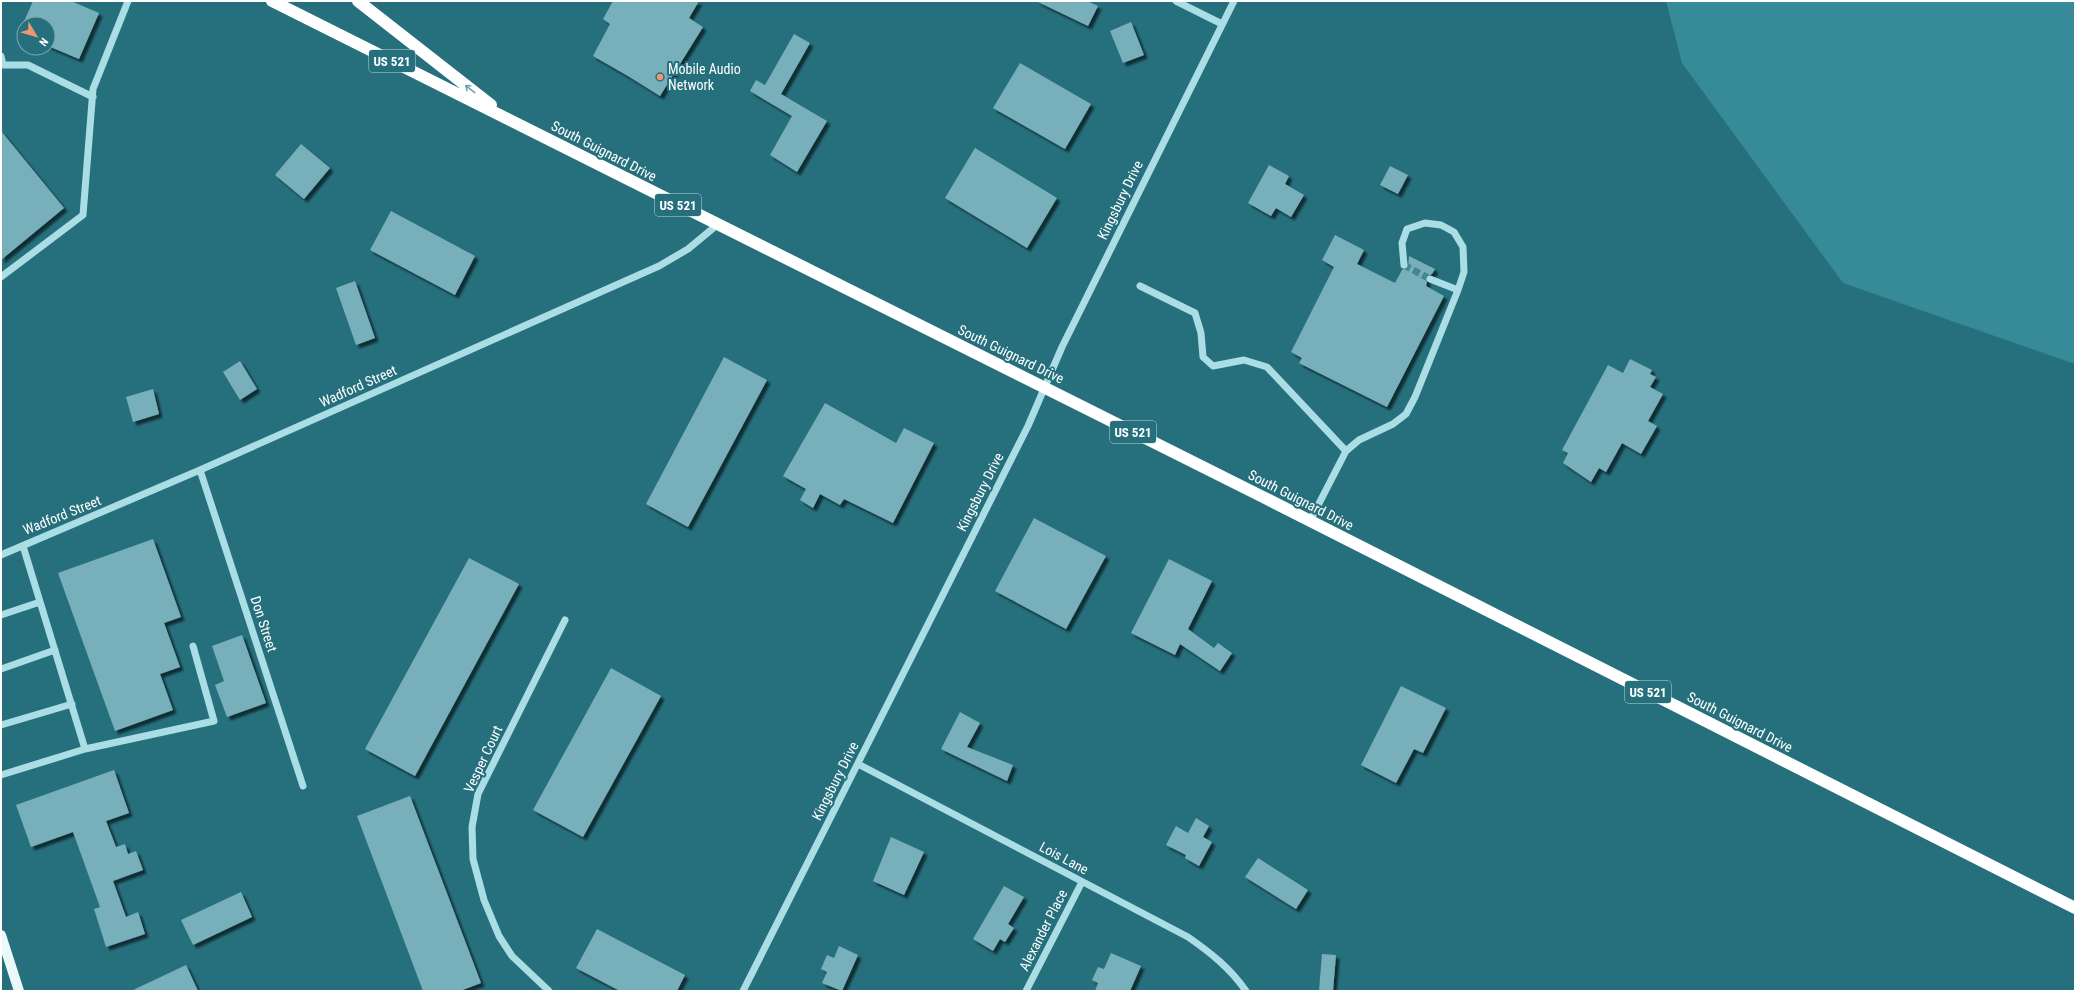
<svg xmlns="http://www.w3.org/2000/svg" width="2076" height="992" font-family="'Roboto Condensed',sans-serif">
<style>
.green{fill:#378a98}
.building{fill:#77b0ba;filter:url(#shadow)}
.lines{fill:none;stroke-linecap:round;stroke-linejoin:round}
.minor-tunnel{stroke:#478590;stroke-width:7;stroke-dasharray:7 3.5;stroke-linecap:butt}
.minor{stroke:#abdde5;stroke-width:7}
.major{stroke:#ebf9fd;stroke-width:10}
.highway{stroke:#fff;stroke-width:12}
.oneway{stroke:#72a2aa}
.poi-dot{fill:#ed9671;stroke:#26707d;stroke-width:1.5}
.labels{text-anchor:middle;dominant-baseline:central;stroke-width:4;stroke-linejoin:round;paint-order:stroke}
.shield{fill:#26707d;stroke:#bed4d8;stroke-width:1}
.shield-label{font-size:13px;font-weight:bold;fill:#fff}
.poi-label{font-size:14px;fill:#fff;stroke:#26707d;text-anchor:start}
.street-label{font-size:14px;fill:#fff;stroke:#26707d}
</style>
<defs>
<filter id="shadow"><feDropShadow dx="3.5" dy="3.5" stdDeviation="1" flood-color="#0009"/></filter>
</defs>
<rect width="100%" height="100%" fill="#26707d"/>
<!-- green -->
<path class="green" d="M1666 1H2075V364L1843 283 1682 63Z"/>
<!-- building -->
<path class="building" d="M33 1H71L99 13 79 59 48 46V24H24V35L19 33Z
M613 1H699L689 18 703 27 660 96 628 76 593 56 610 24 603 19Z
M1036 1H1087L1098 6 1088 26Z
M1131 22 1144 55 1123 63 1110 31Z
M794 34 810 43 781 94 827 121 797 172 770 155 792 116 750 91 756 80 765 85Z
M1020 63 1091 104 1065 149 993 108Z
M1 131 64 208 1 260Z
M301 144 330 168 304 199 275 175Z
M975 148 1057 198 1027 248 945 198Z
M1269 165 1289 176 1285 184 1304 195 1291 217 1276 208 1271 216 1248 203Z
M1390 166 1408 175 1398 194 1380 185Z
M391 211 475 256 455 295 370 250Z
M1335 235 1364 250 1357 264 1395 283 1402 270 1408 267 1409 256 1435 269 1432 274 1426 277 1427 283 1426 286 1444 296 1387 407 1299 363 1302 358 1291 352 1334 267 1322 260Z
M355 281 375 338 356 345 336 288Z
M724 357 767 380 688 527 646 504Z
M1630 359 1652 370 1650 374 1656 377 1650 387 1663 394 1648 421 1657 426 1641 454 1622 443 1606 472 1599 468 1591 482 1563 463 1568 453 1562 450 1608 365 1623 373Z
M240 361 257 389 240 400 223 372Z
M153 389 159 414 133 422 126 397Z
M825 403 896 443 904 428 934 443 893 523 844 499 840 505 820 494 813 508 800 500 806 489 783 476Z
M1034 518 1106 556 1066 629 995 591Z
M153 539 181 617 164 623 180 667 160 674 173 710 115 731 58 573Z
M469 558 519 584 415 776 365 749Z
M1169 559 1212 581 1188 629 1214 648 1218 643 1232 653 1220 671 1180 644 1175 655 1131 633Z
M242 635 266 703 227 717 215 685 224 681 212 646Z
M611 668 661 696 583 837 533 810Z
M1401 686 1446 708 1423 753 1414 749 1396 783 1361 765Z
M960 712 980 723 967 747 1013 765 1007 781 941 749Z
M114 770 129 813 106 821 116 847 125 844 128 854 136 851 143 870 113 881 126 917 138 912 145 934 106 947 94 909 100 907 73 832 31 847 16 805Z
M410 796 481 983 460 991H423L357 816Z
M1196 818 1209 826 1203 837 1212 842 1199 866 1185 858 1186 855 1166 845 1176 826 1188 833Z
M891 837 924 852 904 895 873 881Z
M1258 858 1308 890 1296 909 1245 877Z
M1004 886 1024 897 1008 924 1014 928 1005 942 1000 939 993 951 973 939Z
M241 892 252 917 193 945 181 920Z
M597 929 685 975 677 991H620L576 968Z
M839 946 858 955 842 991 822 983 827 972 821 969 827 955 834 958Z
M1111 953 1141 966 1130 991H1095L1098 983 1092 980 1098 967 1104 969Z
M1322 954 1336 955 1333 991H1319Z
M186 965 198 991H131Z"/>
<g class="lines">
<!-- minor-tunnel -->
<path class="minor-tunnel" d="M1404 265 1430 279"/>
<!-- minor -->
<path class="minor" d="M1176 1 1222 24
M1 56 3 65
M1 65H28L93 97
M1 277 83 215 93 89 128 1
M1430 279 1458 290
M1140 286 1195 313 1201 333 1203 357 1213 366 1244 360 1267 367 1346 451
M200 470 303 786
M1310 521 1346 451 1359 440 1393 424 1406 414 1415 397 1458 290 1464 272 1463 247 1454 232 1441 225 1425 223 1407 229 1402 243 1404 265
M1 555 200 470 659 266 688 249 717 225
M1 615 40 602
M1 669 55 650
M1 725 72 704
M85 749 214 721 193 646
M858 764 1188 937C1211 953 1230 968 1246 991
M1 775 85 749 23 546
M549 991 512 956 499 936 484 900 473 859 472 827 478 794 565 620
M743 991 1028 426 1062 347 1234 1
M1026 991 1082 882"/>
<!-- major -->
<path class="major" d="M1 935 19 991"/>
<!-- highway -->
<path class="highway" d="M272 1 1263 497 2075 908
M358 1 491 105"/>
</g>
<!-- one-way arrows -->
<defs><path id="oneway-shaft" d="M-6 0H5M1.5-3L5.5 0L1.5 3" fill="none" stroke-width="1.6" stroke-linecap="round" stroke-linejoin="round"/></defs>
<use class="oneway" href="#oneway-shaft" transform="translate(470 89) rotate(-142)"/>
<!-- markers -->
<circle class="poi-dot" cx="660" cy="77" r="4"/>
<g class="labels">
<!-- shield labels -->
<g class="shield">
<rect x="369" y="50" width="46" height="22" rx="3"/>
<rect x="655" y="194" width="46" height="22" rx="3"/>
<rect x="1110" y="421" width="46" height="22" rx="3"/>
<rect x="1625" y="681" width="46" height="22" rx="3"/>
</g>
<g class="shield-label">
<text x="392" y="61">US 521</text>
<text x="678" y="205">US 521</text>
<text x="1133" y="432">US 521</text>
<text x="1648" y="692">US 521</text>
</g>
<!-- poi labels -->
<g class="poi-label">
<text x="668" y="69">Mobile Audio<tspan x="668" dy="16">Network</tspan></text>
</g>
<!-- street labels -->
<g class="street-label">
<text transform="translate(604 151) rotate(27)">South Guignard Drive</text>
<text transform="translate(1120 200) rotate(-64)">Kingsbury Drive</text>
<text transform="translate(1011 354) rotate(26)">South Guignard Drive</text>
<text transform="translate(358 386) rotate(-24)">Wadford Street</text>
<text transform="translate(980 492) rotate(-63)">Kingsbury Drive</text>
<text transform="translate(1301 500) rotate(27)">South Guignard Drive</text>
<text transform="translate(62 515) rotate(-22)">Wadford Street</text>
<text transform="translate(264 624) rotate(72)">Don Street</text>
<text transform="translate(1740 722) rotate(27)">South Guignard Drive</text>
<text transform="translate(483 759) rotate(-65)">Vesper Court</text>
<text transform="translate(835 781) rotate(-63)">Kingsbury Drive</text>
<text transform="translate(1064 858) rotate(28)">Lois Lane</text>
<text transform="translate(1043 930) rotate(-63)">Alexander Place</text>
</g>
</g>
<!-- border -->
<rect width="2076" height="992" fill="none" stroke="#ffffff" stroke-width="4"/>
<!-- north arrow -->
<g transform="translate(36 36) rotate(128)"><circle r="19" fill="#26707d" stroke="#7da9b1"/>
<path d="M0-3L7 15L0 10L-7 15Z" fill="#ed9671"/>
<text y="-6" font-size="11" font-weight="bold" text-anchor="middle" fill="#ffffff">N</text>
</g>
</svg>
